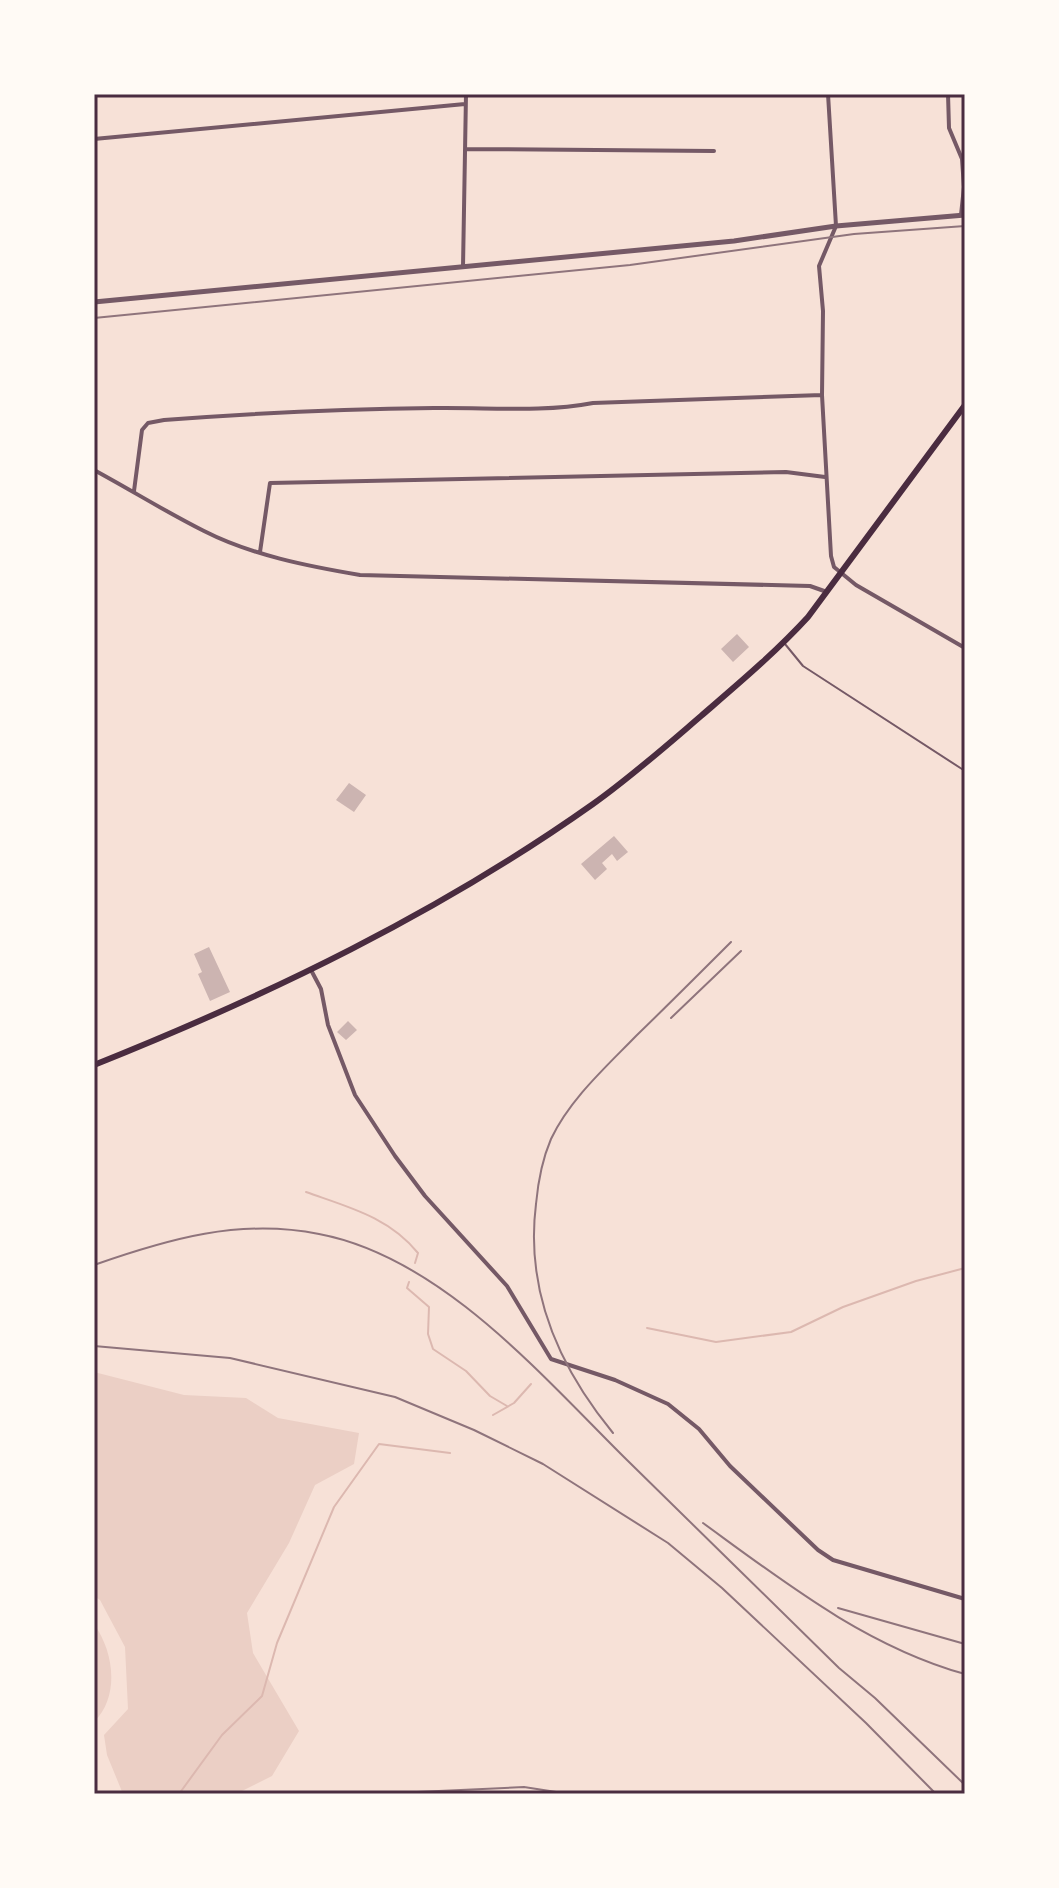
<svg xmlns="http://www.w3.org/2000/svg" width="1059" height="1888" font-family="Ubuntu,sans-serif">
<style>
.green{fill:#ebcfc5}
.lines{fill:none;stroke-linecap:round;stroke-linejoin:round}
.stream{stroke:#dcb8b0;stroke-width:2}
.building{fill:#ccb4b1}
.service{stroke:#755966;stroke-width:2}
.minor{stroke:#755966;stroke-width:4}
.tertiary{stroke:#755966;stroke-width:5}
.primary{stroke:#4a2c40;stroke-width:6}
.tram{stroke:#8f747c;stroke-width:2}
.rail{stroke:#8f747c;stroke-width:2}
.neatline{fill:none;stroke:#4a2c40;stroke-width:3}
</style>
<rect width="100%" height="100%" fill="#f7e1d7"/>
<!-- green -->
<path class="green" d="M94 1372 184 1395 246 1398 278 1418 359 1433 354 1464 315 1485 289 1543 247 1613 253 1653 299 1731 272 1776 236 1794H123L107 1755 104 1735 128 1709 125 1647 100 1600 94 1596Z
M94 1624C114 1652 120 1696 94 1722Z"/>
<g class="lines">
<!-- stream -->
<path class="stream" d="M306 1192C348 1207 389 1217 418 1253L415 1263
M409 1282 407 1288 429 1307 428 1334 433 1349 466 1371 490 1396 507 1406
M647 1328 716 1342 791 1332 843 1307 916 1281 965 1268
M493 1415 514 1403 531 1384
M179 1794 222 1735 262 1696 277 1643 334 1507 379 1444 450 1453"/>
</g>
<!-- building -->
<path class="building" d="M737 634 749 647 733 662 721 649Z
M349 783 366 795 354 812 336 800Z
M614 836 628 852 617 861 612 854 602 863 607 869 595 880 581 864Z
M209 947 230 992 210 1001 198 974 202 972 194 954Z
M348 1021 357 1030 346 1040 337 1032Z"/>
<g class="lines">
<!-- service -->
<path class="service" d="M785 644 803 666 965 771"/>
<!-- minor -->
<path class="minor" d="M828 94 836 226 819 266 823 311 822 395 831 556 834 567 856 585 965 648
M948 94 949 128 962 159 964 187 961 215
M94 139 465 104
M465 149 714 151
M463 267 466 94
M94 470C131 490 166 512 204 531 251 555 307 566 360 575L810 586 827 592
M134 491 142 430 148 423 164 420C254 413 343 409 434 408 487 407 541 413 593 403L822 395
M260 552 270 483 786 472 825 477
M311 970 321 989 328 1025 355 1095 395 1156 425 1196 507 1286 551 1359 615 1380 668 1404 699 1429 730 1466 818 1550 833 1560 965 1599"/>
<!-- tertiary -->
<path class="tertiary" d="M94 302 734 241 836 226 965 215"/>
<!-- primary -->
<path class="primary" d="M94 1065C269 995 439 913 593 804 631 777 666 746 701 716 738 684 775 653 808 617L965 405"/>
<!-- tram -->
<path class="tram" d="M94 318 630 265 854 234 965 226"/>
<!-- rail -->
<path class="rail" d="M671 1018 741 951
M94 1265C168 1239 240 1218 319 1234 441 1257 542 1376 627 1460 698 1529 768 1599 839 1668L875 1698 965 1785
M94 1346 230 1358 395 1397 474 1430 543 1464 668 1543 722 1588 866 1723 936 1794
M613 1433C558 1366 525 1291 536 1204 538 1182 542 1160 551 1139 570 1099 606 1067 636 1036 668 1005 700 973 731 942
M703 1523C784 1582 867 1647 965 1674
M838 1608 965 1644
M373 1794 524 1787 569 1794"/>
</g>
<!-- border -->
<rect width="1059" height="1888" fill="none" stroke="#fffaf5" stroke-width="192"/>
<rect x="96" y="96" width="867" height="1696" class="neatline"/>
</svg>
